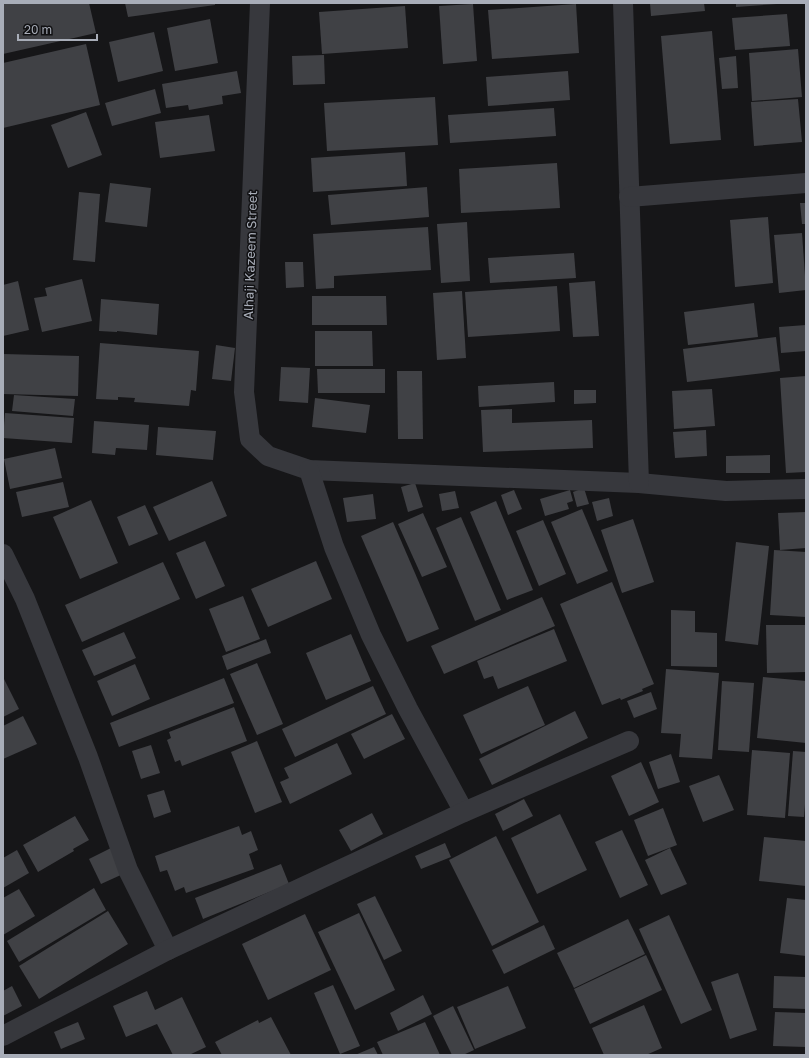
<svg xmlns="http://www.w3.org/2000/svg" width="809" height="1058" font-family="'Golos Text',sans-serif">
<rect width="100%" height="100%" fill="#161618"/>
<g fill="#404145">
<polygon points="3,3 89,3 96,33 3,54"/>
<polygon points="125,3 215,3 215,5 128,17"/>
<polygon points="650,3 704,3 705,11 651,16"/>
<polygon points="736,3 777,3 777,4 736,7"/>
<polygon points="473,4 477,61 443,64 439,6"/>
<polygon points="576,4 579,53 492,59 488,10"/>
<polygon points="405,6 408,48 322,54 319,12"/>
<polygon points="787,14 790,46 735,50 732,18"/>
<polygon points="210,19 218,63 175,71 167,28"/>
<polygon points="712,31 721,140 670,144 661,36"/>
<polygon points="154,32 163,71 118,82 109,42"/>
<polygon points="86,44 100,105 3,128 3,63"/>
<polygon points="798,49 802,97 752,101 749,53"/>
<polygon points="324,55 325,84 293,85 292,56"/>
<polygon points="736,56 738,88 722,89 719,58"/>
<polygon points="237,71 241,93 222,96 223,104 189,110 188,105 166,108 162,84"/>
<polygon points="568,71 570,100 488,106 486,77"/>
<polygon points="155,89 161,113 112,126 105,103"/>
<polygon points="435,97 438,145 327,151 324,103"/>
<polygon points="798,99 802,142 754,146 751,102"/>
<polygon points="554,108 556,136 450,143 448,115"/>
<polygon points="86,112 102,155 68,168 51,125"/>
<polygon points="209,115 215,151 160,158 155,122"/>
<polygon points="405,152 407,186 313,192 311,158"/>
<polygon points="557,163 560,208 461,213 459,169"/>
<polygon points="110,183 151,188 147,227 105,222"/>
<polygon points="427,187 429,217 331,225 328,195"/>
<polygon points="79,192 100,194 95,262 73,260"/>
<polygon points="800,203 806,203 806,224 802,224"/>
<polygon points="768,217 773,283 735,287 730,220"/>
<polygon points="467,222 470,281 441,283 437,224"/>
<polygon points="428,227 431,270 334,276 334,288 316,289 313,234"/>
<polygon points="802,233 806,290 779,293 774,235"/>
<polygon points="574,253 576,278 490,283 488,258"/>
<polygon points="285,262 303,262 304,287 286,288"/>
<polygon points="82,279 92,321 42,332 34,298 47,296 45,288"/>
<polygon points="18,281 29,330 3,336 3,285"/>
<polygon points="595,281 599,336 573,337 569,283"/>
<polygon points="557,286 560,331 468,337 465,292"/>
<polygon points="462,291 466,358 437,360 433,293"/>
<polygon points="312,296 386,296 387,325 312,325"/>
<polygon points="101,299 159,304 157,335 117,331 117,332 99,331"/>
<polygon points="754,303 758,337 688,345 684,312"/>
<polygon points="806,325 806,351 781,353 779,327"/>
<polygon points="315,331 372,331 373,366 315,366"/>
<polygon points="776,337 780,371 687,382 683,349"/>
<polygon points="100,343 199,351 196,391 191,390 189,406 134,402 135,398 118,397 118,400 96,399"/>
<polygon points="216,345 235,348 231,381 212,379"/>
<polygon points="3,354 79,356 78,396 3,394"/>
<polygon points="281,367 310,368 308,403 279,401"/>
<polygon points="317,369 385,369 385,393 318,393"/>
<polygon points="397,371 422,371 423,439 398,439"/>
<polygon points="806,376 806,472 786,473 780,378"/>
<polygon points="554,382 555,402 479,407 478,386"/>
<polygon points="712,389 715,426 674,429 672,391"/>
<polygon points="574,390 596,390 596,403 574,404"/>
<polygon points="14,395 75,399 73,416 12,411"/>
<polygon points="315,398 370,405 366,433 312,427"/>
<polygon points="512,409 512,423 592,420 593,448 483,452 481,410"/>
<polygon points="5,413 74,418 72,443 3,438"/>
<polygon points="94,421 149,425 147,450 116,448 115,455 92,453"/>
<polygon points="158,427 216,431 213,460 156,455"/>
<polygon points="706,430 707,456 675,458 673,432"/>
<polygon points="55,448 62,478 10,489 4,459"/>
<polygon points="770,455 770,473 726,473 726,456"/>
<polygon points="212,481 227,516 169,541 153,507"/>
<polygon points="63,482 69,507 22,517 16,492"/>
<polygon points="415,483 423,507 408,512 401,487"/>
<polygon points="584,488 589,504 577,507 573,492"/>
<polygon points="514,490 522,509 508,515 501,495"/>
<polygon points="570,490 573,501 567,503 569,509 545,516 540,499"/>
<polygon points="455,491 459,508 442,511 439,494"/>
<polygon points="373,494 376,519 347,522 343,498"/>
<polygon points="609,498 613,516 597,521 592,502"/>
<polygon points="91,500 118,563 80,579 53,517"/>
<polygon points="496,501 533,590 507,600 470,512"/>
<polygon points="145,505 158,534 129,546 117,517"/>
<polygon points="582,509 608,571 577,584 551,522"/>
<polygon points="806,512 806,548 780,550 778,513"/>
<polygon points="423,513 447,567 422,577 398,524"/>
<polygon points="461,517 501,610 475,621 436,528"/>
<polygon points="633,519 654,582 622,593 601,530"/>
<polygon points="543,520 566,574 539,586 516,531"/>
<polygon points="393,522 439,629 407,642 361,536"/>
<polygon points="205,541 225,586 196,599 176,553"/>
<polygon points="736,542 769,546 758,645 725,641"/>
<polygon points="774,550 806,552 806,617 770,615"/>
<polygon points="316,561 332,599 268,627 251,589"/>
<polygon points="163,562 180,599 82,642 65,605"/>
<polygon points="612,582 654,684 642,689 643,691 621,700 620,698 602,705 560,604"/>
<polygon points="243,596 260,639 226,652 209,609"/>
<polygon points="542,597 555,626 444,674 431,646"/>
<polygon points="671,610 695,611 695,632 717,633 717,667 671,666"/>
<polygon points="766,625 806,625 806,672 767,673"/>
<polygon points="554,629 567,661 498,689 493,676 484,679 477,661"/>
<polygon points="124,632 136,658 94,676 82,650"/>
<polygon points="351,634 371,681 326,700 306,653"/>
<polygon points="266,639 271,653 227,670 222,656"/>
<polygon points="257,663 283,724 257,735 230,674"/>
<polygon points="135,664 150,699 112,716 97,681"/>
<polygon points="666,669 719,673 712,759 679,757 681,734 661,733"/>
<polygon points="3,677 19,709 3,717"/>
<polygon points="763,677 806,681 806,743 757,738"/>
<polygon points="224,678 234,703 119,747 110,723"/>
<polygon points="722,681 754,683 749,752 718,750"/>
<polygon points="373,686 386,714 295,757 282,729"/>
<polygon points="528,686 545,725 481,754 463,715"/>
<polygon points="651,692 657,709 634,718 627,701"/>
<polygon points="234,707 247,741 182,766 180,760 175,762 167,740 171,738 169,732"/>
<polygon points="575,711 588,738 492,785 479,759"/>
<polygon points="392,714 405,739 364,759 351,734"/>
<polygon points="23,716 37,744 3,759 3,726"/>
<polygon points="257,741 282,802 255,813 231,752"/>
<polygon points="337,743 352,774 290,804 280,782 289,778 284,768"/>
<polygon points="151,745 160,773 141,779 132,751"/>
<polygon points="752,750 790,753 785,818 747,815"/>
<polygon points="793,751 806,752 806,792 804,817 788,816"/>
<polygon points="671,754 680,782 658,789 649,762"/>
<polygon points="641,762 659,802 629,816 611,776"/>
<polygon points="719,775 734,810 703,822 689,786"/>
<polygon points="164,790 171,812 154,818 147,795"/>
<polygon points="524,799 533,816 503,831 495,814"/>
<polygon points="663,808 677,845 648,856 634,820"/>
<polygon points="372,813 383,834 351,851 339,830"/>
<polygon points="560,814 587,870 537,894 511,838"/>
<polygon points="75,816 89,840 73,849 74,851 38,872 23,845"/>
<polygon points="239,826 242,835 251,831 258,850 249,854 254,869 186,893 184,887 175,891 167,870 160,872 155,856"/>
<polygon points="622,830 648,885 620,898 595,842"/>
<polygon points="496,836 539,922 492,946 449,860"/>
<polygon points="764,837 806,841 806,886 759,881"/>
<polygon points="445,843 451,857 421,869 415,856"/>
<polygon points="111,848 123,874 101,884 89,859"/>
<polygon points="670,848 687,884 661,895 645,860"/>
<polygon points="17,850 29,873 3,888 3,858"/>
<polygon points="281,864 289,884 203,919 195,898"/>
<polygon points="94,888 106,910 19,962 7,941"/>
<polygon points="19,889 35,916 3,935 3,898"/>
<polygon points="375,896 402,951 384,960 357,904"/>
<polygon points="787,898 806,900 806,956 780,953"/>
<polygon points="108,911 128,944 39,999 19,966"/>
<polygon points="359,913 395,990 355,1010 318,932"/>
<polygon points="305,914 331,970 268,1000 242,944"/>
<polygon points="669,915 712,1010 681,1024 639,929"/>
<polygon points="628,919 645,954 574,988 557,953"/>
<polygon points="544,925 555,949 504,974 492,950"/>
<polygon points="646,955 662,990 590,1024 574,989"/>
<polygon points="738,973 757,1030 730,1039 711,982"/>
<polygon points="774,976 806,977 806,1009 773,1008"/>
<polygon points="333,985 360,1046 340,1054 314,993"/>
<polygon points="12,986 22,1006 3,1016 3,991"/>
<polygon points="508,986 526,1028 475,1049 457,1007"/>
<polygon points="147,991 155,1010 182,997 206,1047 189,1055 173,1055 157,1024 126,1037 113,1006"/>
<polygon points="423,995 432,1014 398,1031 390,1013"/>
<polygon points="644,1005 662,1048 646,1055 604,1055 592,1028"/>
<polygon points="453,1006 474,1050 463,1055 452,1055 433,1016"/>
<polygon points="775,1012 806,1013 806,1047 773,1046"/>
<polygon points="271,1017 291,1055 222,1055 215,1042 258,1020 259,1023"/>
<polygon points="78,1022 85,1039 61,1049 54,1032"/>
<polygon points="425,1022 440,1055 383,1055 377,1042"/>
<polygon points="374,1047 378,1055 355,1055"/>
</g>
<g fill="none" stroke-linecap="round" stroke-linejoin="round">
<g stroke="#37383d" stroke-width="20">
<polyline points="260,3 244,392 250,439 268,456 309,470 639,483 726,491 806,489"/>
<polyline points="623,3 639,483"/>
<polyline points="629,197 806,183"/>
<polyline points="309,470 334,547 371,635 408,709 464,812"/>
<polyline points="3,554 25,599 88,757 128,870 168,950"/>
<polyline points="3,1036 168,950 464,812 629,741"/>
</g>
</g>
<g text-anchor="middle" stroke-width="3" stroke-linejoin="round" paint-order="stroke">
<g font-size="13" fill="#a8adb8" stroke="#111113">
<text transform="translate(250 255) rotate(-88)" y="5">Alhaji Kazeem Street</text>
</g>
</g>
<rect width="809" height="1058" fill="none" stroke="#a8adb8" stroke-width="8"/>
<path d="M18 34v6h79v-6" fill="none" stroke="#a8adb8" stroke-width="2"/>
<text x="24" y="34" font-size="12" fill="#a8adb8" stroke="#111113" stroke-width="3" paint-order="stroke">20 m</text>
</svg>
